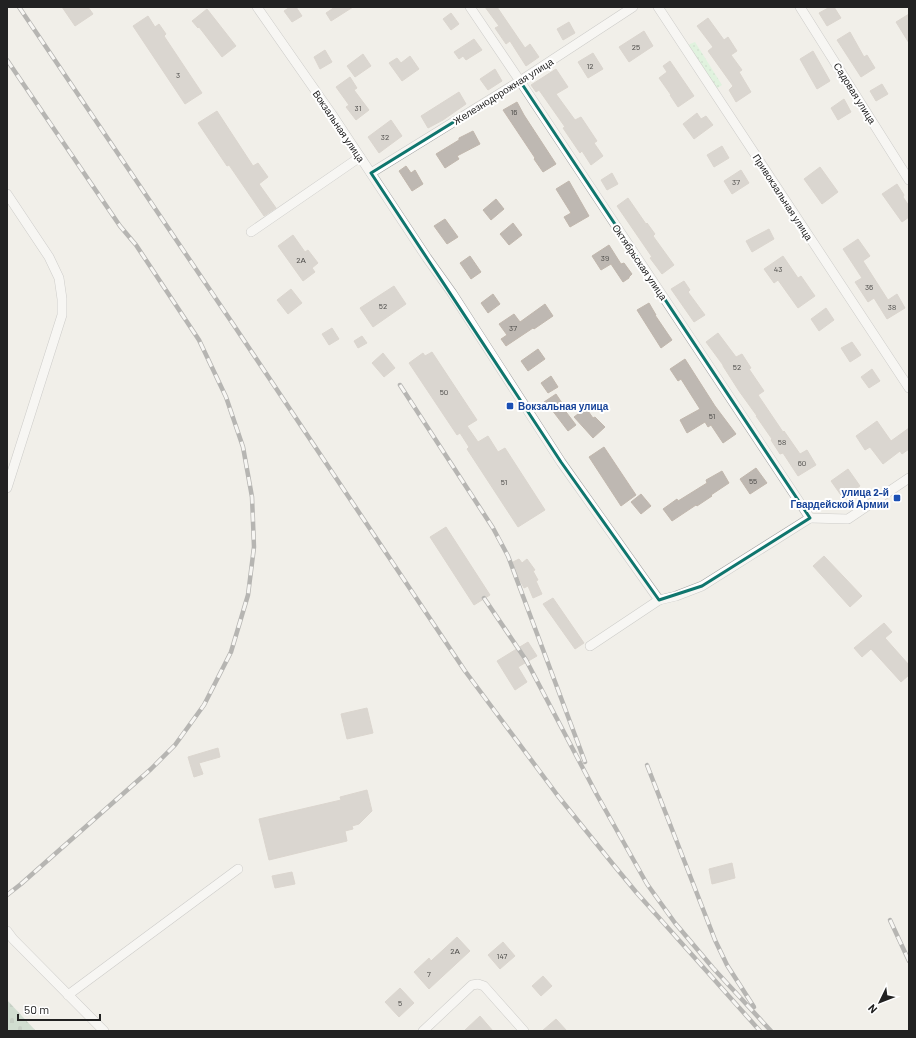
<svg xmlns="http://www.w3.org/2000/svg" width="916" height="1038" font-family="Barlow,sans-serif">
<defs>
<pattern id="cemetery-stones" width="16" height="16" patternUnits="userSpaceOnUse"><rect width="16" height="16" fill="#acc8b2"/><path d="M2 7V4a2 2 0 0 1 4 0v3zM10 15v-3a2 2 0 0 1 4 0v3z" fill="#94ac99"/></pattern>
<pattern id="park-dots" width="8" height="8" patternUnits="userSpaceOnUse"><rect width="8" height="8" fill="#ccf6d1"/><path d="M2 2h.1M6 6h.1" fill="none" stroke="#afd3b3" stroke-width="1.8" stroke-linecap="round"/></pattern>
</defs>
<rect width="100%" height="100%" fill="#f1efe9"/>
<polygon fill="url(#cemetery-stones)" points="7,1000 36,1031 7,1031"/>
<polygon fill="url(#park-dots)" points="695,42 722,85 713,91 686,48 690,44"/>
<g fill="#beb8b2" stroke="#c1b7ad">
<polygon points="62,7 88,7 93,14 75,26"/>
<polygon points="290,7 296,7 302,16 292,22 284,11"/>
<polygon points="335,7 353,7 331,21 326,13"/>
<polygon points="485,7 497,7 525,48 530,44 539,57 526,66 510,41 506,44 495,28 499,26"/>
<polygon points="830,7 834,7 841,18 827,26 819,13"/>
<polygon points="207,9 236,46 222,57 199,27 198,28 192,21"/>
<polygon points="451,13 459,24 451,30 443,19"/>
<polygon points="909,14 909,43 896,22"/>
<polygon points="148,16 155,27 159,24 166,34 164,36 202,93 185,104 133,26"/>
<polygon points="708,18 724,40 728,37 737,51 731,55 742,70 739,72 751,92 736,102 729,90 733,86 708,51 713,47 697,26"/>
<polygon points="569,22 575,33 563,40 557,29"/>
<polygon points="644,31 653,46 629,62 619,47"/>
<polygon points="850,32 864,57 867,55 875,68 861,77 837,40"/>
<polygon points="474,39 482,50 466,60 463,56 459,59 454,52"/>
<polygon points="325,50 332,62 320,69 314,57"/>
<polygon points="813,51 830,81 817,89 800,59"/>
<polygon points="593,53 603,69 588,78 578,62"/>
<polygon points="363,54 371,66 355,77 347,66"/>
<polygon points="410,56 419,69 402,81 389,63 397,58 401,63"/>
<polygon points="670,61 694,96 678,107 670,95 671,95 659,78 667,72 663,66"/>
<polygon points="495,69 502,81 488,90 480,79"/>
<polygon points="556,69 568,87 556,94 575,120 581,117 597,141 594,143 603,156 591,165 582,151 580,153 563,128 565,127 539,90 536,92 531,85"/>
<polygon points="350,77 357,88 354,90 369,110 356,120 346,107 349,105 336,87"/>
<polygon points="882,84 888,94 876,101 870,91"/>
<polygon points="459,92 466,104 443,120 428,128 421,116"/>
<polygon points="844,99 851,112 838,120 831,108"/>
<polygon points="517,102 524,115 556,164 543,172 534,159 535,158 503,110"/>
<polygon points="217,111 253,166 258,163 268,177 259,184 276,208 264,216 229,165 227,166 198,123"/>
<polygon points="697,113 701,119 706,116 713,125 694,139 683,124"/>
<polygon points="391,120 402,136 379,153 368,137"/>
<polygon points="473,131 480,144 457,156 459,159 445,168 436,154 459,140 459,138"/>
<polygon points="722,146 729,158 714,167 707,155"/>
<polygon points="406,166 411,173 415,170 423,184 412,191 399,171"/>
<polygon points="820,167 838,192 822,204 804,179"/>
<polygon points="741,170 749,183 732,194 724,181"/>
<polygon points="612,173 618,184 607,190 601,180"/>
<polygon points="569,181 589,216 570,227 564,217 571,213 556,189"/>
<polygon points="897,184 904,195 903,197 909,206 909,217 902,222 882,194"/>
<polygon points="628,198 646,224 647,223 655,234 653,236 674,265 662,274 650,258 652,257 617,206"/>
<polygon points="496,199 504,209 491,220 483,210"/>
<polygon points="445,219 458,237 447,244 434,226"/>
<polygon points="513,223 522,235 509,245 500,234"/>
<polygon points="769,229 774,239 752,252 746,241"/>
<polygon points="293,235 305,252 308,250 318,263 312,268 315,272 303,281 278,246"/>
<polygon points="858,239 870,256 863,261 888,300 897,294 905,308 887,319 874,298 868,302 855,282 862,278 843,249"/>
<polygon points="609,245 621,264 624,263 632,274 629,277 629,278 623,282 611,264 601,270 592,256"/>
<polygon points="470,256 481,272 471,279 460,263"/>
<polygon points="783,256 798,278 801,276 815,296 798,308 778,280 774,283 764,269"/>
<polygon points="684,281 690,290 688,292 705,315 694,322 671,289"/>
<polygon points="394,286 406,304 373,327 360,308"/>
<polygon points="291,289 302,303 288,314 277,300"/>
<polygon points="493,294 500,304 488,313 481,303"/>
<polygon points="649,303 656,315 655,315 672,340 661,348 637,310"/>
<polygon points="545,304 553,316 534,329 533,328 506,346 501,339 507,335 499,324 514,314 520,322"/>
<polygon points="826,308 834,320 819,331 811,319"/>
<polygon points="332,328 339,339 329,345 322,334"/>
<polygon points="718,333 736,357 742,354 751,368 749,369 764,391 758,395 783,432 784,431 800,454 807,450 816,465 798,476 783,453 780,454 771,440 772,439 756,416 757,416 739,391 723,366 723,365 706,342"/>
<polygon points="362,336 367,343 358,348 354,341"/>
<polygon points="852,342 861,355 850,362 841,348"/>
<polygon points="538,349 545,359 528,371 521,361"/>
<polygon points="432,352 477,420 467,426 478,442 488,436 498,452 505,448 545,510 518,527 467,449 469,447 460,433 457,435 409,363 423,353 425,356"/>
<polygon points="383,353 395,368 384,377 372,363"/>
<polygon points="685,359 715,406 736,434 723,443 711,425 708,427 705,422 687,433 680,420 700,409 681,379 678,381 670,369"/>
<polygon points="872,369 880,381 869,388 861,377"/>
<polygon points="551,376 558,387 548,393 541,383"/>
<polygon points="556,394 562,403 560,404 576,425 568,431 552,410 550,411 544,402"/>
<polygon points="586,408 593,418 595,417 605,427 593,438 574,417"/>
<polygon points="877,421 891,441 909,428 909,449 902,454 900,451 883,464 870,447 865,450 856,436"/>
<polygon points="604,447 636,495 621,506 589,457"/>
<polygon points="756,468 767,483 750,494 740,479"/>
<polygon points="848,469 860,486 843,498 831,481"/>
<polygon points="722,471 729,483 711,495 712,496 697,506 696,505 672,521 663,509 677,499 678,501 707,483 706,480"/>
<polygon points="641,494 651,506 641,514 631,502"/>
<polygon points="446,527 490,595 474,605 430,537"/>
<polygon points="824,556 862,596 850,607 813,566"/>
<polygon points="519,559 522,563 527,559 535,570 533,571 538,580 536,581 542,594 533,598 528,586 524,588 511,563"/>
<polygon points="553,598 584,643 575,649 543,604"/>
<polygon points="884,623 892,632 885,638 909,665 909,675 901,682 871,649 862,657 854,648"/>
<polygon points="528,642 537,656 518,667 527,682 515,690 497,661"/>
<polygon points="367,708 373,733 347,739 341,714"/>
<polygon points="218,748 220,757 199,763 203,774 194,777 188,757"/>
<polygon points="367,790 372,811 359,824 352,826 353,829 345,831 347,841 269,860 259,819 341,800 340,797"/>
<polygon points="732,863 735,878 712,884 709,869"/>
<polygon points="292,872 295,884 275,888 272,876"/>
<polygon points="457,937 470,951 429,989 414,972 429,958 431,961"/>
<polygon points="503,942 515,956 500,969 488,955"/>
<polygon points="543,976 552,986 541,996 532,986"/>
<polygon points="400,988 414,1003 399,1017 385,1002"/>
<polygon points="480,1016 493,1031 464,1031"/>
<polygon points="556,1019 567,1031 542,1031"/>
</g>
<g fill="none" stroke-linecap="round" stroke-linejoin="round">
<g stroke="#a3a3a3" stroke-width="10">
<g id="street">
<polyline points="257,7 331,113 427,258 452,293 561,462 659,600"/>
<polyline points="470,7 520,81 810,518"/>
<polyline points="658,7 909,388"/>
<polyline points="800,7 909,180"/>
<polyline points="371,173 520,81 633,7"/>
<polyline points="7,194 49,257 59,278 62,299 62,315 7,488"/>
<polyline points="251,232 360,157"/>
<polyline points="810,518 848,519 909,478"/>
<polyline points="590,646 659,600 676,596 702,586 810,518"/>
<polyline points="7,931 13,939 104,1031"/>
<polyline points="68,995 238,869"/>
<polyline points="423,1031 472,985 478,984 484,986 524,1031"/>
</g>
</g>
<use href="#street" stroke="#fff" stroke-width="9"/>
<g stroke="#707070" stroke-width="4.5">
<g id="rail">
<polyline points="19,7 233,324 465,671 558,796 612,863 636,892 760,1031"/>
<polyline points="7,60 120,226 136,245 199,340 226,397 243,447 252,497 254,547 248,595 231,652 204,705 175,745 151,769 21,884 7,895"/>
<polyline points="400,385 493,528 508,556 585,762"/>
<polyline points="484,598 526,660 597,795 647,884 675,923 713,968 771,1031"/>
<polyline points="647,765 715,940 727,965 754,1007"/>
<polyline points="890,920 909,961"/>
</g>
</g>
<use href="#rail" stroke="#fff" stroke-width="3" stroke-dasharray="9" stroke-linecap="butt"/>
</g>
<path d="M0 0H916V1038H0ZM520,81L810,518L702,586L659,600L561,462L371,173Z" fill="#f1efe9" fill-opacity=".55" fill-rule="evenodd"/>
<path fill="none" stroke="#0f766e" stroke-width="3" stroke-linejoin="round" d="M520,81L810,518L702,586L659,600L561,462L371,173Z"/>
<g fill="#1a4fb4" stroke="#fff" stroke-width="1.5">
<rect x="506" y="402" width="8" height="8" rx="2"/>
<rect x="893" y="494" width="8" height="8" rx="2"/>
</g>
<g text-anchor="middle" stroke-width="4" stroke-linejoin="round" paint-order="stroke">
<g font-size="8" fill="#494846">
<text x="636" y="50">25</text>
<text x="590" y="69">12</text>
<text x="178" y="78">3</text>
<text x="358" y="111">31</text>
<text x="514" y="115">16</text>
<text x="385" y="140">32</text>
<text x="736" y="185">37</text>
<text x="605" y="261">39</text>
<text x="301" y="263">2А</text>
<text x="778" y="272">43</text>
<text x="869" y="290">36</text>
<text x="383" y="309">52</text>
<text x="892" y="310">38</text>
<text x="513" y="331">37</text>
<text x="737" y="370">52</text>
<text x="444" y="395">50</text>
<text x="712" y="419">51</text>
<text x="782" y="445">58</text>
<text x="802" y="466">60</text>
<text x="753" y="484">55</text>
<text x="504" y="485">51</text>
<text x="455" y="954">2А</text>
<text x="502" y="959">147</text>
<text x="429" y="977">7</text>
<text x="400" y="1006">5</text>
</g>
<g font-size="10" fill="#222" stroke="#fff">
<text transform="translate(503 91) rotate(-32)" y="4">Железнодорожная улица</text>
<text transform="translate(855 93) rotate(58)" y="4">Садовая улица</text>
<text transform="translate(339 126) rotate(56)" y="4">Вокзальная улица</text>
<text transform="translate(783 197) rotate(57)" y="4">Привокзальная улица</text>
<text transform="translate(640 262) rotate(56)" y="4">Октябрьская улица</text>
</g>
<g font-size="10" font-weight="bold" fill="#164399" stroke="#fff" text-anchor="start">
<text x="518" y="410">Вокзальная улица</text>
<text x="889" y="496" text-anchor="end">улица 2-й<tspan x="889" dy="12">Гвардейской Армии</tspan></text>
</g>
</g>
<rect width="916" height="1038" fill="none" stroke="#222222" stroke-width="16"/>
<g transform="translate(880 1002) rotate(227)" stroke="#ffffff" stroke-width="3" paint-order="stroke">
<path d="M0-3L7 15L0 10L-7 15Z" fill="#222222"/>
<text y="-6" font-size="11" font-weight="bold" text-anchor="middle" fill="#222222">N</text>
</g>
<path d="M18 1014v6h82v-6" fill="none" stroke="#222222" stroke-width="2"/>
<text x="24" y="1014" font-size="12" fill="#222222" stroke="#ffffff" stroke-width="3" paint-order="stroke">50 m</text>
</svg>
